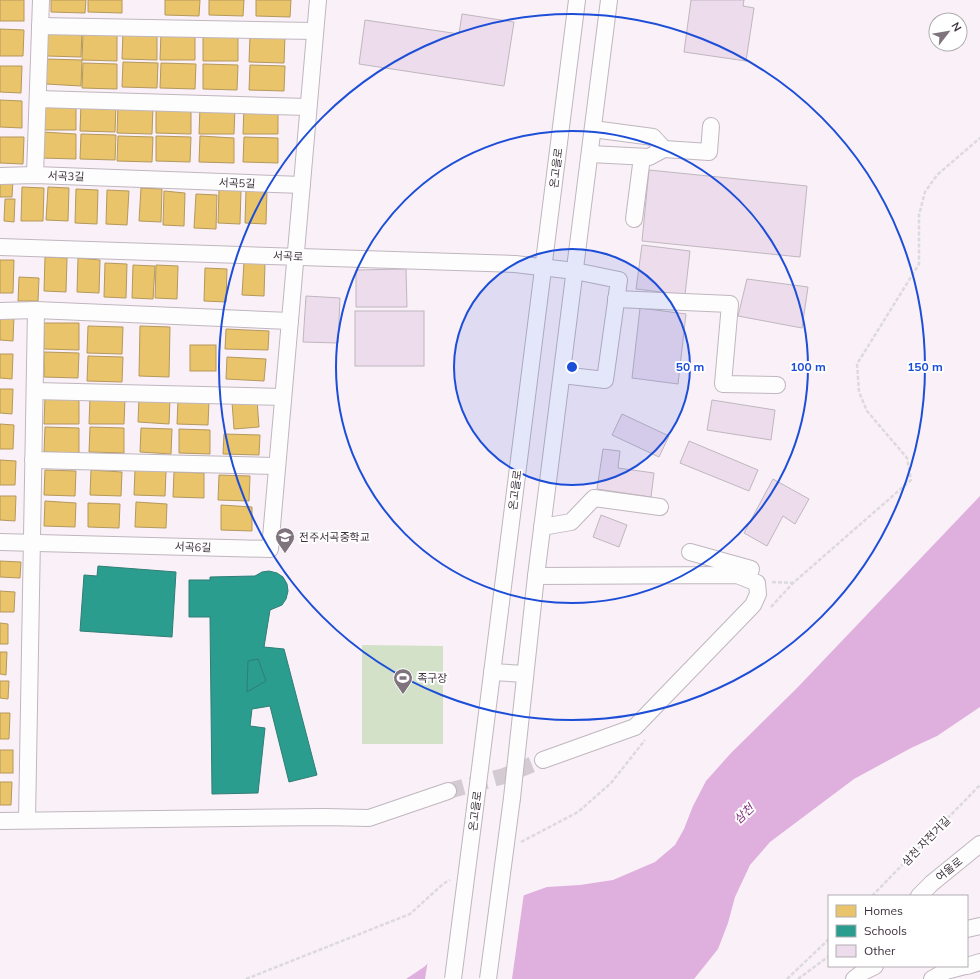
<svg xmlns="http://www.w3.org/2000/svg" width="980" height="979" font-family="Mulish,'Noto Sans KR',sans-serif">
<rect width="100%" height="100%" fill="#f9f0f8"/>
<polygon fill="#d2e1c7" points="362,645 443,646 443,744 362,744"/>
<polygon fill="#dfafdd" points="980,496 980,707 937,736 911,748 854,779 770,842 750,865 735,897 728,923 718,949 694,979 406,979 424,967 449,943 522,896 547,887 580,885 613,880 655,862 675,845 684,829 693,806 706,781 731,753 797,688"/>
<polygon fill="#f9f0f8" points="524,893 512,979 425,979 428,960 448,942 485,914"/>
<g fill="#e9c46a" stroke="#b5985c">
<rect x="0" y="0" width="24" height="21"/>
<polygon points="51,0 86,0 85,13 51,12"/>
<polygon points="88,0 122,0 122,13 88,12"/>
<polygon points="165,0 200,0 199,16 165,15"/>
<polygon points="209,0 244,0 243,16 209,15"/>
<polygon points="256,0 291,0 290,17 256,16"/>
<polygon points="0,29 24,30 23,56 0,56"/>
<polygon points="47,30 82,30 81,57 47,56"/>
<polygon points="123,32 157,33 157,60 122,59"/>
<polygon points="83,33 117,34 117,61 82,60"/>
<polygon points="161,33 195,34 195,60 160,60"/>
<polygon points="203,34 238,35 238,61 203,61"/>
<polygon points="250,36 285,36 284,63 249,62"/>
<polygon points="47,59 82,60 81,86 46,84"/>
<polygon points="123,62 158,63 157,88 122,87"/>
<polygon points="83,63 117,64 117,89 82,88"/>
<polygon points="161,63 196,64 195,89 160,88"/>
<polygon points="203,64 238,65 237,90 203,89"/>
<polygon points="250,65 285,66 284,91 249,90"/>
<polygon points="0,66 22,66 21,93 0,92"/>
<polygon points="0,100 22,101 22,128 0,127"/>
<polygon points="41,103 76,104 76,130 41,130"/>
<polygon points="81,104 116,105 115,132 80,131"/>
<polygon points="118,106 153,107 152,134 117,133"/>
<polygon points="156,106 191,107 191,134 156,133"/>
<polygon points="200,107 235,107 234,134 199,134"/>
<polygon points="244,107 278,108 278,134 243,134"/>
<polygon points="42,132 76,134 76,159 41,158"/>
<polygon points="81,134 116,135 115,160 80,159"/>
<polygon points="118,136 153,137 152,162 117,161"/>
<polygon points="156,136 191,137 190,162 156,161"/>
<polygon points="200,136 234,138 234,163 199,162"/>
<polygon points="0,137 24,137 23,164 0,163"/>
<polygon points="244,137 278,138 278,163 243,162"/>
<polygon points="0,178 13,179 12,197 0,197"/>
<polygon points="22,187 44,188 43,221 21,221"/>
<polygon points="48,187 69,188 68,221 46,220"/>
<polygon points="141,188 162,189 161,222 139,221"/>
<polygon points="76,189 98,190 97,224 75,223"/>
<polygon points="219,189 241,190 240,224 218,223"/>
<polygon points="107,190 129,191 127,225 106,224"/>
<polygon points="246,190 267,190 266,224 245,223"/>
<polygon points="164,191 185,193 184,226 163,225"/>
<polygon points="196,194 217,195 216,229 194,228"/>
<polygon points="5,199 15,199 14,222 4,221"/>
<polygon points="45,257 67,258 66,292 44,291"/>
<polygon points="78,258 100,260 99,293 77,292"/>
<polygon points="0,260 14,260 13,293 0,293"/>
<polygon points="244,262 265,263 264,296 242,295"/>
<polygon points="105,263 127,264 126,298 104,297"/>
<polygon points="133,265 155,266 153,299 132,298"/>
<polygon points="156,265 178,266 177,299 155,298"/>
<polygon points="205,268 227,269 226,302 204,301"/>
<polygon points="19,277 39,278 38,301 18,301"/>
<polygon points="0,316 14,316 13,341 0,340"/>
<polygon points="44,323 79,323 79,350 44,349"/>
<polygon points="88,326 123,327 122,354 87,353"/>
<polygon points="140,326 170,327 169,377 139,376"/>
<polygon points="226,329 269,331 268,350 225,349"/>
<rect x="190" y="345" width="26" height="26"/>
<polygon points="44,352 79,353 78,378 44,377"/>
<polygon points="0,354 13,354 12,379 0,378"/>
<polygon points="88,356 123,357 122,382 87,381"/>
<polygon points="227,357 266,359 264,381 226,379"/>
<polygon points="0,389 13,389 12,414 0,413"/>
<polygon points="45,397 79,398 79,424 44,424"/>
<polygon points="90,397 125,398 124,424 89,424"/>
<polygon points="139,398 170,399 169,424 138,422"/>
<polygon points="178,400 209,401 208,425 177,424"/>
<polygon points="257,400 259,427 234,429 232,402"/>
<polygon points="0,424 14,425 13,449 0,449"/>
<polygon points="45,427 79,428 79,453 44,452"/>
<polygon points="90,427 124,428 124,453 89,452"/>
<polygon points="141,428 172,429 171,454 140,452"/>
<polygon points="179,429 210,430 210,454 179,453"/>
<polygon points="224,434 260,435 259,455 223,454"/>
<polygon points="0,460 16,461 15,485 0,485"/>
<polygon points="45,470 76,471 75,496 44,495"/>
<polygon points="91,470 122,472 121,496 90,495"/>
<polygon points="135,470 166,471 165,496 134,495"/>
<polygon points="174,472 204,473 204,498 173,497"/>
<polygon points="219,475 250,476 249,501 218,500"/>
<polygon points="0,496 16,496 15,521 0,520"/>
<polygon points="45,501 76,503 75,527 44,526"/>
<polygon points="136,502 167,504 166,528 135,527"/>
<polygon points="88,503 120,504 119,528 88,527"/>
<polygon points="221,505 252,507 252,531 221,530"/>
<polygon points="0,561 21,562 20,578 0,577"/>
<polygon points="0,591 15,592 14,612 0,612"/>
<polygon points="0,623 8,624 8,644 0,644"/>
<polygon points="0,652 7,652 6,675 0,674"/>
<polygon points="0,681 9,681 8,699 0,698"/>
<polygon points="0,713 10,713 9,739 0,739"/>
<rect x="0" y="750" width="13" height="23"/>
<polygon points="0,782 12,782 11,805 0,805"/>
</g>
<g fill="#2a9d8f" stroke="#307d76">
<polygon points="98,566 176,572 172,637 80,631 84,575 97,576"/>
<polygon points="269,571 277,573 283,577 287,584 288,591 286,599 282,605 270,610 264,647 284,649 317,775 289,782 270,706 252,709 250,726 265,728 258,793 212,794 210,617 189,617 189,580 210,580 210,577 255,576 262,572"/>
<polygon points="258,659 266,681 247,692 248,661"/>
</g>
<g fill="#eddcec" stroke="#bfb7bf">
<polygon points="691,0 744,0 743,6 754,8 746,61 684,52"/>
<polygon points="462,14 514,22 504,86 359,64 365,20 459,34"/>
<polygon points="649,170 807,186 800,257 642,241"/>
<polygon points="642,245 690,251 685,295 636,289"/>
<polygon points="406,269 407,307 356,307 356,270"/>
<polygon points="747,279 808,287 802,328 738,316"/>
<polygon points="306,296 340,298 338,343 303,342"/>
<polygon points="640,308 686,314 678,384 632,378"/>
<rect x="355" y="311" width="69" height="55"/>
<polygon points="712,400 775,410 771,440 707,430"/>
<polygon points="622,414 669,436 659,457 612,435"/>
<polygon points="689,441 758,470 749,491 680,463"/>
<polygon points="603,449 620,451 618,468 654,473 651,497 597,489"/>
<polygon points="773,479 809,499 795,524 783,516 767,546 744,533"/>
<polygon points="601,515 627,525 619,547 593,537"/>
</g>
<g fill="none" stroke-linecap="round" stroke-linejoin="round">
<polyline stroke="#d3cad2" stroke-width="16" stroke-dasharray="16 8" stroke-linecap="butt" points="448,791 504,776 543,760"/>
<g stroke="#bfb6be" stroke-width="18">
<g id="minor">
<polyline points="40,26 315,31"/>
<polyline points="38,99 308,107"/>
<polyline points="593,129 653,137 664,149"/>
<polyline points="590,154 649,157 664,149 709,152 711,126"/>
<polyline points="35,175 41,0"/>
<polyline points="0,176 35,175 302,185"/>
<polyline points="634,219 642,157"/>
<polyline points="0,247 515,264 575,271 619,280 605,380 562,375"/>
<polyline points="616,299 730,304 723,384 777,385"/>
<polyline points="0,311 36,310 290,321"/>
<polyline points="35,391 283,397"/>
<polyline points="33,460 277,466"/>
<polyline points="542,527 571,522 594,498 660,507"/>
<polyline points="0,542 270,549 318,0"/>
<polyline points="690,552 751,569 750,572"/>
<polyline points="536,576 737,575 757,583 758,594 753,605 635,727 543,760"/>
<polyline points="492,672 525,674"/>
<polyline points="512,798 536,576 609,0"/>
<polyline points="474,816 577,0"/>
<polyline points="27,820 36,310"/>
<polyline points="0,821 324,817 369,818 448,791"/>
<polyline points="919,896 932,883 980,844"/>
<polyline points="967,929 980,926"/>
<polyline points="967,966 980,962"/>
<polyline points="854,979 863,972 875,966"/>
<polyline points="932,979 946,971 965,966"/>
</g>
</g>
<g stroke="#dcdadc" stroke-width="2.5" stroke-dasharray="4 2" stroke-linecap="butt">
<polyline points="772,582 793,583"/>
<polyline points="771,607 793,583 911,480 907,458 867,411 859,392 857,364 919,264 919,215 925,192 937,175 980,138"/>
<polyline points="521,842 578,812 611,783 645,740"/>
<polyline points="872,896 980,785"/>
<polyline points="246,979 410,914 443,884 450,880"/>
<polyline points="787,979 829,939"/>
<polyline points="798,979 829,956"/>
</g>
<use href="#minor" stroke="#fefdfe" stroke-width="16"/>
<g stroke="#bfb6be" stroke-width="18" stroke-linecap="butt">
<g id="minor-bridge">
<polyline points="453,979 474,816"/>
<polyline points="488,979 512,798"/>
</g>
</g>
<use href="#minor-bridge" stroke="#fefdfe" stroke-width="16"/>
</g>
<circle cx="572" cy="367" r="118" fill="#1d4ed8" fill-opacity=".12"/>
<g fill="none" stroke="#1d4ed8" stroke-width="2">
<circle cx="572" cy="367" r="118"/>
<circle cx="572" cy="367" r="236"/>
<circle cx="572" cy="367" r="353"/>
</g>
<defs>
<g id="school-pin" transform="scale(1)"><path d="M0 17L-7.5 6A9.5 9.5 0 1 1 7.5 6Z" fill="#7f747e" stroke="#fff"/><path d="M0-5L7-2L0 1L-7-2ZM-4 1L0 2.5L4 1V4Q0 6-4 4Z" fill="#fff"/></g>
<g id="stadium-pin" transform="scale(1)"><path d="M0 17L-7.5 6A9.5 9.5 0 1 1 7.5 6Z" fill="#7f747e" stroke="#fff"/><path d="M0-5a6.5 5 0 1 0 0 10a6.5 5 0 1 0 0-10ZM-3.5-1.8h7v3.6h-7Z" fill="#fff"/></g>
</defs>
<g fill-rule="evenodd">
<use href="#school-pin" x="285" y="537"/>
<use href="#stadium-pin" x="403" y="678"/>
</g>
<g text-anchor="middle" stroke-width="4" stroke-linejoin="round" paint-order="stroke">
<g font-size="11" fill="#3d323c" stroke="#fff">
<text transform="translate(556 168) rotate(-83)" y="4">온고을로</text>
<text transform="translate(66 176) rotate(2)" y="4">서곡3길</text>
<text transform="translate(237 183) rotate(2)" y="4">서곡5길</text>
<text transform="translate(288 256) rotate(2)" y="4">서곡로</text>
<text transform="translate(515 490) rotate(-83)" y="4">온고을로</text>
<text transform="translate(193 547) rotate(2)" y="4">서곡6길</text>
<text transform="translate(475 811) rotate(-83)" y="4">온고을로</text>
<text transform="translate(926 841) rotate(-46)" y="4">삼천 자전거길</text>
<text transform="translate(949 869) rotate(-39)" y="4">여울로</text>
</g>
<g font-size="11" fill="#3d323c" stroke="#fff" text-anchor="start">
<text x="299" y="541">전주서곡중학교</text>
<text x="417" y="682">족구장</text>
</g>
<g font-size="12" font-style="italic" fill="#7f327d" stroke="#fff">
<text transform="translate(744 814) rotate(-44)" y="4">삼천</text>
</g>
</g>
<circle cx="572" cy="367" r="6" fill="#1d4ed8" stroke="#fff" stroke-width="2"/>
<g font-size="12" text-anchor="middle" font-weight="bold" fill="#1d4ed8" stroke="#fff" stroke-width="4" stroke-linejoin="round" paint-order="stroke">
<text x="690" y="371">50 m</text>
<text x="808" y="371">100 m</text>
<text x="925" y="371">150 m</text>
</g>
<rect x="828" y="895" width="140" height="72" fill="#ffffff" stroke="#b1adb1"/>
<rect x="836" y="905" width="20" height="12" fill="#e9c46a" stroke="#b1adb1"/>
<text x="864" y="915" font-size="12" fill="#3d323c">Homes</text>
<rect x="836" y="925" width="20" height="12" fill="#2a9d8f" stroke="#b1adb1"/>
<text x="864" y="935" font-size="12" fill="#3d323c">Schools</text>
<rect x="836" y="945" width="20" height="12" fill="#eddcec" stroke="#b1adb1"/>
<text x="864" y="955" font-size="12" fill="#3d323c">Other</text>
<g transform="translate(948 32) rotate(59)"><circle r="19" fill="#ffffff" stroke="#b1adb1"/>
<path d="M0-3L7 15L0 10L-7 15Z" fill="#7f747e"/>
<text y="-6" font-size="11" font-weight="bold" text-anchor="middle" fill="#3d323c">N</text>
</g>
</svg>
